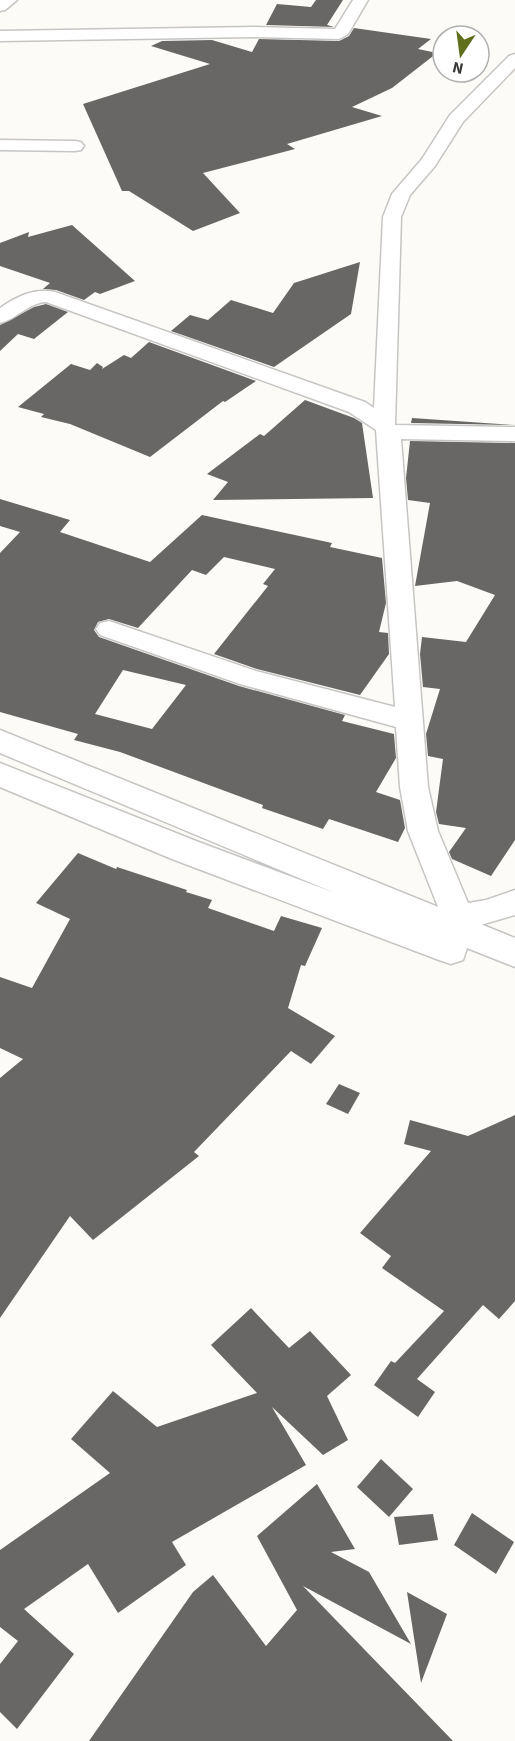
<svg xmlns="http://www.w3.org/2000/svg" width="515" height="1741" font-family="'Source Sans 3',sans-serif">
<rect width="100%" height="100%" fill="#fdfbf8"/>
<g fill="#696765" fill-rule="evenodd">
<polygon points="316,0 343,0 327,25 334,27 266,25 277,4 311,7"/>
<polygon points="354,28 431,39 418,49 437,53 392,88 352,107 382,116 287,144 295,149 203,173 240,213 193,231 129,191 122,191 83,104 210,64 151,46 162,41 212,40 252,52 259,39 339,41 349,36"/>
<polygon points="72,225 135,281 100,294 95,292 84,300 56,290 43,289 50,283 0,266 0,243 29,232 28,237"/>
<polygon points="360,262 351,314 274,367 171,331 190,315 208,320 231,300 273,313 294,283"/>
<polygon points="46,304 68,312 34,339 18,334 0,351 0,325 34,307"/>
<polygon points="149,342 256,381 225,402 223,401 150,457 70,424 41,417 44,414 18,407 71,364 90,370 97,363 103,367 102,369 124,355 131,358"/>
<polygon points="305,400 354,418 362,423 373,498 213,500 228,482 207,474 260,434 264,436"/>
<polygon points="412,418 515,425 411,423"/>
<polygon points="410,441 515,443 515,840 491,876 452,859 449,852 466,828 439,824 436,812 443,759 428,756 426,734 440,689 423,687 420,654 422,637 466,642 495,595 457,581 415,586 430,503 408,500 406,478"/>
<path d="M0,499L70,520L60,532L150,562L202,515L332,543L330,547L382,558L386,603L379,632L388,633L389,654L360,695L257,669L214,654L268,586L263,584L275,569L224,557L206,575L192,570L138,628L109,619L98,622L94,630L99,637L239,686L345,715L342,721L394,734L396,758L376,792L400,800L405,828L398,842L329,819L323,829L262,808L263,805L120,752L74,740L78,734L0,712V553L20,532L0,526ZM123,670L186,685L152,729L95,714Z"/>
<polygon points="78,853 116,869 117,867 187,890 186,892 212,900 208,908 274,931 281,916 322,928 305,966 301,965 288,1008 335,1036 311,1064 291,1051 194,1152 199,1156 93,1240 70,1216 0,1318 0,1078 23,1059 0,1048 0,977 32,988 70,919 36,903"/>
<polygon points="339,1084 360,1093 348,1114 326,1104"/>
<polygon points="515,1115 515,1301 499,1319 483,1305 417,1379 435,1392 418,1417 374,1385 391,1361 395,1363 444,1311 382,1268 391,1256 360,1233 431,1151 404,1144 410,1120 468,1136"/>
<polygon points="251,1308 289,1348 310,1331 351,1375 327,1396 348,1440 323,1455 272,1407 306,1465 172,1542 186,1565 118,1613 88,1564 24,1609 74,1654 17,1729 0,1712 0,1664 18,1641 0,1627 0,1550 110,1473 71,1439 113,1391 157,1427 257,1393 211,1345"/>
<polygon points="381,1459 413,1489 389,1517 357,1487"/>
<polygon points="317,1484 355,1549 331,1552 369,1572 411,1644 303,1586 453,1741 89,1741 193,1592 213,1575 266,1646 297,1610 257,1536"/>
<polygon points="472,1513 514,1542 496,1574 454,1545"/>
<polygon points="433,1514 438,1540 399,1545 394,1517"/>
<polygon points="407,1592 447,1614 421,1683"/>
</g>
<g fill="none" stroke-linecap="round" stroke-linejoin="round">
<g stroke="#c7c5c3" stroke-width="3">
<g id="minor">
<polygon points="0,0 17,0 5,10 0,11"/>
<polygon points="353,0 368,0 348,34 339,39 254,37 0,41 0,31 254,27 335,29"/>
<path d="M515,54V68L463,122L435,166L410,195L401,217L395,425L515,427V441L401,439L428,787L438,831L468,903L486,900L515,890V915L477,926L480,932L475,941L464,944L453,941L448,932L408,831L400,787L396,727L240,684L100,635L96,629L100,623L109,621L256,671L395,707L376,430L349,412L46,302C28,303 17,319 0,323V308C16,297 35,287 55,292L365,402L374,408L383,217L392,194L422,159L450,115L509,56Z"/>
<polygon points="0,140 75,141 81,142 84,146 81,150 75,151 0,150"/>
</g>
</g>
<g stroke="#c7c5c3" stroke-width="3">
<polygon id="major" points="0,730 515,938 515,967 467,948 463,960 451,964 439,960 172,859 0,787 0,763 196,841 335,893 0,753"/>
</g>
<use href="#minor" fill="#fff" fill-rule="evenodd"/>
<use href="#major" fill="#fff" fill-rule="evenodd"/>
</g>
<g transform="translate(461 54) rotate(193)"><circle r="28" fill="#ffffff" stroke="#b0b0b0" stroke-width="1.5"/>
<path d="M0-4.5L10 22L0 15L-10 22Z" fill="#5f6f1b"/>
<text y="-9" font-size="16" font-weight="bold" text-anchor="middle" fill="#3a3a39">N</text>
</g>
</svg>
